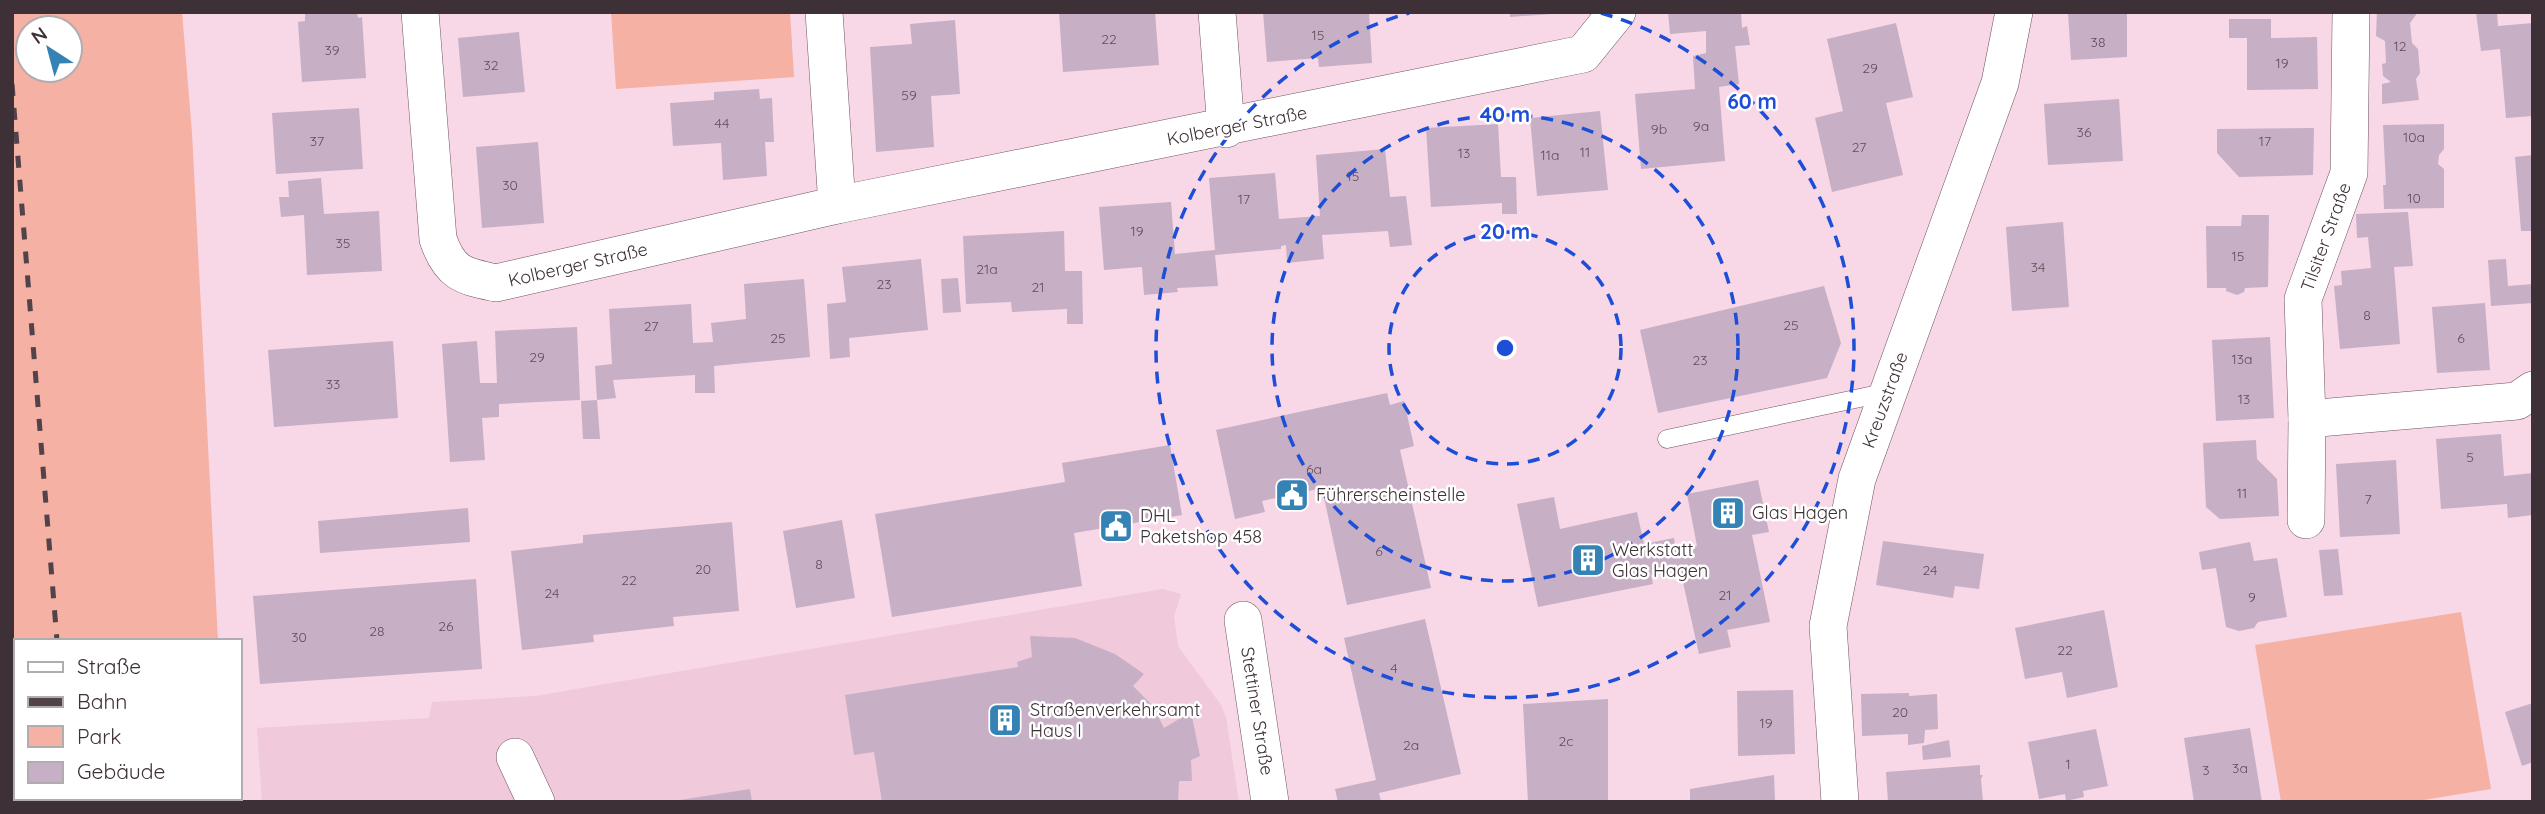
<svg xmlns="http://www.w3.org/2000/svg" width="2545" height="814" font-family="Quicksand,sans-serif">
<rect width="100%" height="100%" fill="#f8d7e6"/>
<polygon fill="#f0c9db" points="1163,589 1181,594 1174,616 1178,646 1221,705 1226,717 1239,802 262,802 257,728 429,718 432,702 535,696"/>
<g fill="#f5b1a3" fill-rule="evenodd">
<path d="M12,12H182L192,133L218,641H16V798H228V802H12ZM28,28H70V70H28Z"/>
<polygon points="611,12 790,12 794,77 616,89"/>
<polygon points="2461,612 2491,789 2411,802 2281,802 2255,645"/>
</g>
<g fill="#c7afc6">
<polygon points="305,12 357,12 358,18 362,17 366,78 302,82 298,22 305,21"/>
<polygon points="1059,12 1155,12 1159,65 1063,72"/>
<polygon points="1263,12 1369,12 1372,63 1319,67 1318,58 1267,62"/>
<polygon points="1510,12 1552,12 1552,14 1510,17"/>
<polygon points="1668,12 1741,12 1742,28 1747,26 1750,45 1735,46 1739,84 1719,87 1725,161 1641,169 1635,94 1695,89 1693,56 1706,53 1706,31 1670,34"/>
<polygon points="2068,12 2127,12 2127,57 2071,60"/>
<polygon points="2377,12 2418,12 2410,23 2412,43 2418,49 2420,73 2416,79 2419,100 2382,104 2382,84 2391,82 2383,76 2382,64 2386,63 2385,41 2376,36"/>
<polygon points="2476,12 2497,12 2498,26 2533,23 2533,116 2506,118 2500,49 2481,51"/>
<polygon points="2229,19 2271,19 2271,38 2317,37 2318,89 2247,90 2247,38 2229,38"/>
<polygon points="955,20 960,94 931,96 934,147 876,152 870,47 912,44 910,24"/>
<polygon points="1896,23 1913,97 1886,103 1903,175 1832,192 1815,118 1843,111 1827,39"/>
<polygon points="519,32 525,92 463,97 458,38"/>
<polygon points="759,89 760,99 772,98 774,142 765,142 767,176 723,180 721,143 673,146 670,103 714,100 714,92"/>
<polygon points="2119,99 2123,161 2048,165 2044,104"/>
<polygon points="359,108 363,169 276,174 272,113"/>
<polygon points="1600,111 1608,190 1537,196 1530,118"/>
<polygon points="1498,124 1501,177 1516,177 1517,214 1502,214 1502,203 1431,207 1426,128"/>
<polygon points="2444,124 2444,149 2439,155 2438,164 2444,169 2444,208 2384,209 2383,185 2386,185 2383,125"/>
<polygon points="2314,128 2313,175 2239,177 2217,153 2217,129"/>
<polygon points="538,142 544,223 482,228 476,147"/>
<polygon points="1385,149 1390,197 1406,196 1412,245 1390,247 1388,231 1322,235 1324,259 1287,263 1286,245 1281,246 1281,249 1215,255 1218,286 1177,288 1178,292 1144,295 1142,267 1104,270 1099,207 1171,202 1175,254 1215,250 1209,178 1275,173 1279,219 1320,216 1316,155"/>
<polygon points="2533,155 2533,231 2521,231 2515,157"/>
<polygon points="321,178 324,214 379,211 382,271 307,275 304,215 281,217 279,197 289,197 288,181"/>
<polygon points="2408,212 2413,266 2394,267 2400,344 2340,349 2334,286 2342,285 2341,271 2371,268 2368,237 2357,238 2356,214"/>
<polygon points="2242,215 2269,215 2268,287 2245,288 2244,292 2237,295 2226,291 2226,288 2207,288 2206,226 2241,226"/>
<polygon points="2063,222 2069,307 2012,311 2006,227"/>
<polygon points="1064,231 1065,271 1082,271 1083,324 1067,324 1067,309 1012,312 1011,302 966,304 963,236"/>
<polygon points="921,259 928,330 849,338 850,357 830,359 827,304 846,302 842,267"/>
<polygon points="2506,259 2508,286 2533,284 2533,303 2491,306 2488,260"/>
<polygon points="958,278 961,312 943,313 941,279"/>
<polygon points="804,279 810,357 714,366 715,393 695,393 695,375 613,380 616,398 597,400 595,366 612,364 609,309 691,304 693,343 713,342 711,323 746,319 744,284"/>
<polygon points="1824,286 1841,343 1827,378 1658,413 1640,330"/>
<polygon points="2485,303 2490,370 2437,373 2432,307"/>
<polygon points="577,327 580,400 499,404 499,417 482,418 485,460 450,462 442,344 477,341 480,383 497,383 495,331"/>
<polygon points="2270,337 2274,418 2216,421 2212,340"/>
<polygon points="393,341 398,418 274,427 268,350"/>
<polygon points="1387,393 1390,405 1404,401 1414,446 1400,450 1431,588 1347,605 1322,488 1262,501 1265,512 1235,519 1216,430"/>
<polygon points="597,400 600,439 583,439 581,401"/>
<polygon points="2501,434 2504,476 2533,473 2533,515 2508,518 2507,504 2441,509 2436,439"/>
<polygon points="2256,440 2257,459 2277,479 2279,516 2220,519 2206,507 2203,443"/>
<polygon points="1170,445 1182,515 1074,533 1082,586 892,617 875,514 1065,482 1062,463"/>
<polygon points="2396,460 2400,534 2340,537 2336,464"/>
<polygon points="1758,480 1769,532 1752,535 1770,622 1727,630 1731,647 1699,654 1680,569 1651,575 1653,584 1538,607 1517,504 1554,497 1560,529 1637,512 1644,544 1674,538 1676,551 1697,546 1687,494"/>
<polygon points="468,508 470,542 320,553 318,521"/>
<polygon points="842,520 855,598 796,608 783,531"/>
<polygon points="732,522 739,611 673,617 674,626 593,635 594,642 522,650 511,551 583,543 583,535"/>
<polygon points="1883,541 1984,554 1979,589 1955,586 1953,598 1876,585"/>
<polygon points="2250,542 2254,561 2277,558 2287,617 2258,622 2254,628 2239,631 2226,627 2216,568 2202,570 2199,552"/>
<polygon points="2338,549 2343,595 2324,596 2319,550"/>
<polygon points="476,579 482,669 260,684 253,596"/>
<polygon points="2104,610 2118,687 2067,698 2062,672 2025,679 2015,628"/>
<polygon points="1425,619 1461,774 1379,793 1381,802 1338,802 1335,789 1376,780 1344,638"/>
<polygon points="1030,636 1075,638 1115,654 1144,674 1133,686 1153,706 1164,728 1191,712 1200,756 1191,760 1192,781 1179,781 1178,802 882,802 874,752 854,755 845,695 1018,667 1017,662 1032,657"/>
<polygon points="1793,690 1795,754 1738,756 1737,691"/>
<polygon points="1909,693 1909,696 1937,694 1938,729 1925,730 1924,743 1908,745 1908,734 1862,736 1861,694"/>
<polygon points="1608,699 1608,802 1528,802 1523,704"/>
<polygon points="2533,703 2533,762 2522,766 2505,712"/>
<polygon points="2250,728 2262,802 2194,802 2184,738"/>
<polygon points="2096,729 2108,786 2083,791 2084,797 2066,801 2065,794 2039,799 2028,742"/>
<polygon points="1949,740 1951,757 1923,760 1922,746"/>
<polygon points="1980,765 1980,775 1983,775 1981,779 1983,802 1888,802 1886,772"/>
<polygon points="1774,775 1775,802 1690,802 1690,789"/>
<polygon points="750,789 752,802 680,802 680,800"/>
</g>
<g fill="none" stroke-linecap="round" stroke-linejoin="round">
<g stroke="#6f5361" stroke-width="19">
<polyline id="lane" points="1667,439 1888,392"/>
</g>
<g stroke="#6f5361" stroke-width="38">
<g id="street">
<path d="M420,12L438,239C450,274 463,276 496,283L837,205L1583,54L1617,12"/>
<polyline points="824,12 837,205"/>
<polyline points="1217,12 1226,129"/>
<polyline points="2351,12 2349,173 2303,299 2307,419 2517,401 2533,390"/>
<polyline points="2306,520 2307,419"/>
<polyline points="1243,620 1270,802"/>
<polyline points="515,757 536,802"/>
<polyline points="1840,802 1828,626 1857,479 2000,83 2014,12"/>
</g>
</g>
<use href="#lane" stroke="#fff" stroke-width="18"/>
<use href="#street" stroke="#fff" stroke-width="37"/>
<g stroke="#52434a" stroke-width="5" stroke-dasharray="12 12" stroke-linecap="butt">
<polyline points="12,84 57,641"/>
<polyline points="69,798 70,802"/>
</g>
</g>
<g fill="none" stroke="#1d4ed8" stroke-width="3.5" stroke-dasharray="12 9">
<circle cx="1505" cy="348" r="116"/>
<circle cx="1505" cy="348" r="233"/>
<path d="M1601 13A349 349 0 1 1 1409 13"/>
</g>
<defs>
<g id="civic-square" transform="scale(1.75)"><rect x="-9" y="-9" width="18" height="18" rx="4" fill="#3582b5" stroke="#fff"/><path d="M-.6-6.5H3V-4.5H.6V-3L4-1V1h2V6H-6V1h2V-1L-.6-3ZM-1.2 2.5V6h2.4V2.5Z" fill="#fff"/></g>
<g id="building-square" transform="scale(1.75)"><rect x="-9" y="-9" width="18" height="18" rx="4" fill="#3582b5" stroke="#fff"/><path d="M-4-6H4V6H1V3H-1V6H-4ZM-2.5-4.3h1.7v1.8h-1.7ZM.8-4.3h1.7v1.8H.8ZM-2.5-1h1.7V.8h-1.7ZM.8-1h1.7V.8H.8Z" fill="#fff"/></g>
</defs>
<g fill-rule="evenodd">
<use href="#civic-square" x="1292" y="495"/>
<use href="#building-square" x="1728" y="513"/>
<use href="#civic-square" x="1116" y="526"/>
<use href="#building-square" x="1588" y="560"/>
<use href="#building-square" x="1005" y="720"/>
</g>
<g text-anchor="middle" stroke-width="5" stroke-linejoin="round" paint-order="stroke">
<g font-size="14" fill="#60505a">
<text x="1318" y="40">15</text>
<text x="1109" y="44">22</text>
<text x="2098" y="47">38</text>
<text x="2400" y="51">12</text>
<text x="332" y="55">39</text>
<text x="2282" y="68">19</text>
<text x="491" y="70">32</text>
<text x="1870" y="73">29</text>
<text x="909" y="100">59</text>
<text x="722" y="128">44</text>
<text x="1701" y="131">9a</text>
<text x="1659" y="134">9b</text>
<text x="2084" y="137">36</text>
<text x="2414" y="142">10a</text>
<text x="317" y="146">37</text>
<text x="2265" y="146">17</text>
<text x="1859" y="152">27</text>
<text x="1585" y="157">11</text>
<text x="1464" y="158">13</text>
<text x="1550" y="160">11a</text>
<text x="1353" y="181">15</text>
<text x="510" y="190">30</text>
<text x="2414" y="203">10</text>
<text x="1244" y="204">17</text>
<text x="1137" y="236">19</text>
<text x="343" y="248">35</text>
<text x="2238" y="261">15</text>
<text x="2038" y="272">34</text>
<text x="987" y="274">21a</text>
<text x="884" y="289">23</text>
<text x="1038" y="292">21</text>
<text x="2367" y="320">8</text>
<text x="1791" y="330">25</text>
<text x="651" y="331">27</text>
<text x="778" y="343">25</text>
<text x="2461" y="343">6</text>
<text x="537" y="362">29</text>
<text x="2242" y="364">13a</text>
<text x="1700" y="365">23</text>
<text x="333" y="389">33</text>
<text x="2244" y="404">13</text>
<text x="2470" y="462">5</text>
<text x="1314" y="474">6a</text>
<text x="2242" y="498">11</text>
<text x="2368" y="504">7</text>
<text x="1379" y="556">6</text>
<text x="819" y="569">8</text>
<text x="703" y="574">20</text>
<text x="1930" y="575">24</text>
<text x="629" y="585">22</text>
<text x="552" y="598">24</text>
<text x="1725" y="600">21</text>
<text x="2252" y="602">9</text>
<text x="446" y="631">26</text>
<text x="377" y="636">28</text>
<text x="299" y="642">30</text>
<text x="2065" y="655">22</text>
<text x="1394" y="673">4</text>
<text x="1900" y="717">20</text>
<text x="1766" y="728">19</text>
<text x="1566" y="746">2c</text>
<text x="1411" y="750">2a</text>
<text x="2068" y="769">1</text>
<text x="2240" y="773">3a</text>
<text x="2206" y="775">3</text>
</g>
<g font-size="18" fill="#3d3036" stroke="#fff">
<text transform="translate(1237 126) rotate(-11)" y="6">Kolberger Straße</text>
<text transform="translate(2326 237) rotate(-70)" y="6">Tilsiter Straße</text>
<text transform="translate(578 265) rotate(-13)" y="6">Kolberger Straße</text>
<text transform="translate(1885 400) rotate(-70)" y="6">Kreuzstraße</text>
<text transform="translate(1257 711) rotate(81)" y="6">Stettiner Straße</text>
</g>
<g font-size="18" fill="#3d3036" stroke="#fff" text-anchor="start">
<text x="1316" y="501">Führerscheinstelle</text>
<text x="1752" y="519">Glas Hagen</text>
<text x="1140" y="522">DHL<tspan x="1140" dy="21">Paketshop 458</tspan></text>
<text x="1612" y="556">Werkstatt<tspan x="1612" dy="21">Glas Hagen</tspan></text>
<text x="1030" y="716">Straßenverkehrsamt<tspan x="1030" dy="21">Haus I</tspan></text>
</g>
</g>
<circle cx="1505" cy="348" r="10" fill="#1d4ed8" stroke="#fff" stroke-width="3.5"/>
<g font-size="21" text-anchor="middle" font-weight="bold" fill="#1d4ed8" stroke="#fff" stroke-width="5" stroke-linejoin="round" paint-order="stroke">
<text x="1752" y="109">60 m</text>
<text x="1505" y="122">40 m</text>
<text x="1505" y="239">20 m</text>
</g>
<rect width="2545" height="814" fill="none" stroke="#3d3036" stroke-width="28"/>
<rect x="14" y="639" width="228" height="161" fill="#ffffff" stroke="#b1acaf" stroke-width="2"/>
<rect x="28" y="662" width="35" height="10" fill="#ffffff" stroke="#b1acaf" stroke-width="2"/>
<text x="77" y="674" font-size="21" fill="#3d3036">Straße</text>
<rect x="28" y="697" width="35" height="10" fill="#52434a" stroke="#b1acaf" stroke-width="2"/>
<text x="77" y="709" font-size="21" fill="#3d3036">Bahn</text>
<rect x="28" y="726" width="35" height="21" fill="#f5b1a3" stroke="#b1acaf" stroke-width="2"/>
<text x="77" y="744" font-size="21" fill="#3d3036">Park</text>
<rect x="28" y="762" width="35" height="21" fill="#c7afc6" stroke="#b1acaf" stroke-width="2"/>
<text x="77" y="779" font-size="21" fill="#3d3036">Gebäude</text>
<g transform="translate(49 49) rotate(324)"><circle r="33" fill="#ffffff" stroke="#b1acaf" stroke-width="2"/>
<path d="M0-5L12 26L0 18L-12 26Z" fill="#3582b5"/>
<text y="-10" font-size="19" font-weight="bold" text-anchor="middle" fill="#3d3036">N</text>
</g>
</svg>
